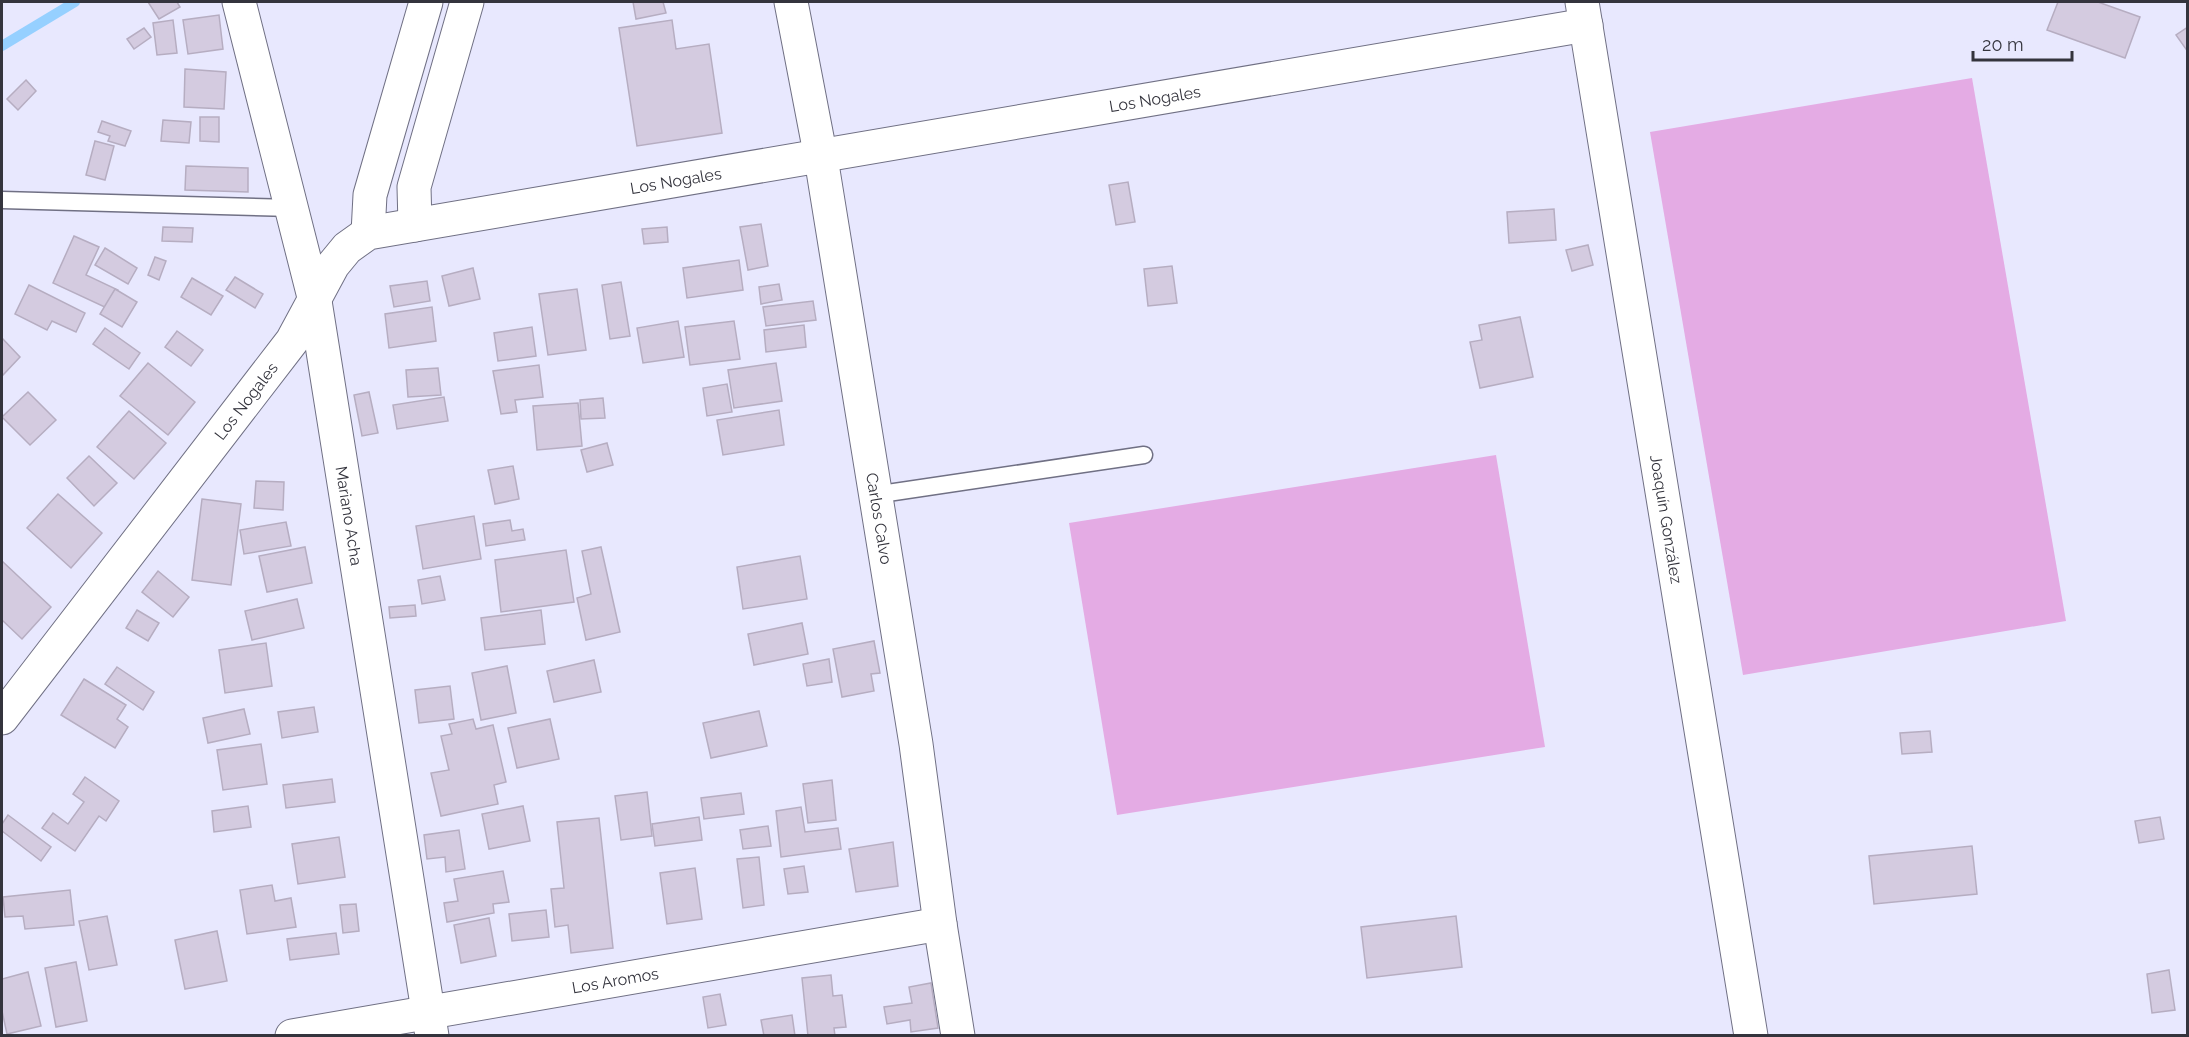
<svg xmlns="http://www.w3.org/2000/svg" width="2189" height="1037" font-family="Raleway,sans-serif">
<rect width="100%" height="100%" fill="#e8e8fe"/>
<g fill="#e4abe4">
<polygon points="1972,78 2066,621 1743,675 1650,132"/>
<polygon points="1496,455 1545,747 1117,815 1069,523"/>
</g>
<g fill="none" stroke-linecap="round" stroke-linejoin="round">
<polyline stroke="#96d0ff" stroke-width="10" points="2,46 75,2"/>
</g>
<g fill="#d4cbe0" stroke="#b6adc1" stroke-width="1.5">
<polygon points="148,2 177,2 180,7 159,19"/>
<polygon points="633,2 663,2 666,13 636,19"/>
<polygon points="2058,2 2098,2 2140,17 2125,58 2047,30"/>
<polygon points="219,15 223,49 188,54 183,20"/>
<polygon points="173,20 177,53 157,55 153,23"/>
<polygon points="672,20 676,49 709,44 722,133 637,146 619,28"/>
<polygon points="2188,27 2188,52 2176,35"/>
<polygon points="144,28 151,37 134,49 127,39"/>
<polygon points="185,69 226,72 224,109 184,107"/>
<polygon points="26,80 36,91 18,110 7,99"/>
<polygon points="200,117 219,117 219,142 200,141"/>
<polygon points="163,120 191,122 189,143 161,141"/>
<polygon points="102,121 131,131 125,146 108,141 110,136 98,132"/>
<polygon points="95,141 114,146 105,180 86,175"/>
<polygon points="186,166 248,168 248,192 185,190"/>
<polygon points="1128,182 1135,222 1116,225 1109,185"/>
<polygon points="1554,209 1556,240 1509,243 1507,212"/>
<polygon points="761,224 768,266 748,270 740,227"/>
<polygon points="163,227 193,228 192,242 162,241"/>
<polygon points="667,227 668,242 644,244 642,229"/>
<polygon points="74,236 99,247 86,275 118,290 109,309 53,283"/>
<polygon points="1588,245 1593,265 1572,271 1566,250"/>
<polygon points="105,248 137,268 128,284 95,265"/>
<polygon points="155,257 166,261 159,280 148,275"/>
<polygon points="739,260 743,290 687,298 683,268"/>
<polygon points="1172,266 1177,303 1148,306 1144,269"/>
<polygon points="473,268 480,299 449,306 442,276"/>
<polygon points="235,277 263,294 255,308 226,290"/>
<polygon points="192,278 223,296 211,315 181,297"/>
<polygon points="427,281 430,301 394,307 390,286"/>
<polygon points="621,282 630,336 610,339 602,285"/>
<polygon points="779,284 782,300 761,304 759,287"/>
<polygon points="29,285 85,313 76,332 52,321 47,330 15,314"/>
<polygon points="115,289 137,302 122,327 100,314"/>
<polygon points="577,289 586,350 548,355 539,294"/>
<polygon points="813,301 816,320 766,326 763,307"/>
<polygon points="432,307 436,341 389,348 385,314"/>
<polygon points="1520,317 1533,377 1480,388 1470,342 1482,340 1479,325"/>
<polygon points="678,321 684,357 643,363 637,328"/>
<polygon points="734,321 740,359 690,365 685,327"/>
<polygon points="804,325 806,347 766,352 764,330"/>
<polygon points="532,327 536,356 498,361 494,333"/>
<polygon points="105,328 140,353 129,369 93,344"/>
<polygon points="177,331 203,350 191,366 165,347"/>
<polygon points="2,338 20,357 2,376"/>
<polygon points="148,363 195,402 168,435 120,396"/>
<polygon points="776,363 782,401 734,408 728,370"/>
<polygon points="539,365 543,397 515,400 517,412 501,414 493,371"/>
<polygon points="438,368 441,395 408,397 406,370"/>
<polygon points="727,384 732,412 707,416 703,388"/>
<polygon points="28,392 56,420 30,445 2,417"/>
<polygon points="369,392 378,433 362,436 354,395"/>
<polygon points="444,397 448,421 397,429 393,405"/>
<polygon points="603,398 605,418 581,419 580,400"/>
<polygon points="578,403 582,446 537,450 533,406"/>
<polygon points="779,410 784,445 723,455 717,420"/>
<polygon points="129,411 166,443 134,479 97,447"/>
<polygon points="607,443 613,465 587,472 581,450"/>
<polygon points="89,456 117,483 94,506 67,478"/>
<polygon points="513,466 519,499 495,504 488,470"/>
<polygon points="256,481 284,482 283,510 254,508"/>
<polygon points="58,494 102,533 71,568 27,528"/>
<polygon points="202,499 241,504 231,585 192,580"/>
<polygon points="474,516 481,559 423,569 416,526"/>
<polygon points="510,520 512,531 523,529 525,540 486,546 483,524"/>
<polygon points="286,522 291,546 244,554 240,530"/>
<polygon points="305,547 312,583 267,592 259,556"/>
<polygon points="601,547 620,632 586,640 577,598 591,594 582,551"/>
<polygon points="566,550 574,602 501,612 495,560"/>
<polygon points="800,556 807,599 743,609 737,567"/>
<polygon points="2,561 51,607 22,639 2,620"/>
<polygon points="158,571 189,597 173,617 142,592"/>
<polygon points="440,576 445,600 422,604 418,580"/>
<polygon points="297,599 304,628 252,640 245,611"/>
<polygon points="415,605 416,616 390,618 389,607"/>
<polygon points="137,610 159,623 148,641 126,628"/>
<polygon points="541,610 545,644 485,650 481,618"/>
<polygon points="802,623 808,654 754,665 748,634"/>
<polygon points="874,641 880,673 871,674 874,691 842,697 833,649"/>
<polygon points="266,643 272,686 225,693 219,650"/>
<polygon points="829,659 832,682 807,686 803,664"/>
<polygon points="594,660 601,692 554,702 547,671"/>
<polygon points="507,666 516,713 481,720 472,673"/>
<polygon points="117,667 154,692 143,710 105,684"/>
<polygon points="84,679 126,705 117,719 128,727 115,748 61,715"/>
<polygon points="450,686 454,719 419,723 415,690"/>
<polygon points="314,707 318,732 282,738 278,712"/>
<polygon points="244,709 250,734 208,743 203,718"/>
<polygon points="759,711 767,746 711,758 703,723"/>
<polygon points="473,719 476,729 493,725 506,782 494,785 498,804 441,816 431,773 449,770 441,736 452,734 449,724"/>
<polygon points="550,719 559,759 517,768 508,728"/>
<polygon points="1930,731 1932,752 1902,754 1900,733"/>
<polygon points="261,744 267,784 223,790 217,750"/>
<polygon points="85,777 119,801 106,821 99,816 75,851 42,828 53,813 68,824 84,802 73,794"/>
<polygon points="332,779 335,802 286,808 283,785"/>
<polygon points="832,780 836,820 808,823 803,784"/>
<polygon points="647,792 652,836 621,840 615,796"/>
<polygon points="741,793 744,814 704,819 701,798"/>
<polygon points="248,806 251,827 214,832 212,811"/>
<polygon points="523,806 530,841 489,849 482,814"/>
<polygon points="801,807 805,832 838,828 841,849 781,857 776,811"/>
<polygon points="8,815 51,847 41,861 2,831 2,824"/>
<polygon points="699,817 702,840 655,846 652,824"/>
<polygon points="2160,817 2164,839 2139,843 2135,821"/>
<polygon points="599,818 613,948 571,953 568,925 555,927 551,889 564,888 557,822"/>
<polygon points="768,826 771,846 743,849 740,830"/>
<polygon points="459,830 465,869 446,872 445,857 427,859 424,835"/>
<polygon points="339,837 345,877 298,884 292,844"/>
<polygon points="893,842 898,886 856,892 849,849"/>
<polygon points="1972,846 1977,894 1874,904 1869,856"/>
<polygon points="759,857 764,905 743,908 737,859"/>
<polygon points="804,866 808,892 788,894 784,869"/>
<polygon points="695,868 702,919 667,924 660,873"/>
<polygon points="503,871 509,902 493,904 494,913 447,922 444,903 458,901 454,879"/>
<polygon points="272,885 275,901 291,898 296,927 247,934 240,890"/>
<polygon points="70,890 74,925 25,929 23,916 5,917 3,897"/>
<polygon points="356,904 359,931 343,933 340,905"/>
<polygon points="546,910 549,937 512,941 509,914"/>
<polygon points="107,916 117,965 89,970 79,921"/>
<polygon points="1456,916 1462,967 1367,978 1361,927"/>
<polygon points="489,918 496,956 461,963 454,925"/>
<polygon points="217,931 227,981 185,989 175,940"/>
<polygon points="336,933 339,954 290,960 287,939"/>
<polygon points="76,962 87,1021 56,1027 45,968"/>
<polygon points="2169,970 2175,1010 2152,1013 2147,974"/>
<polygon points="28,972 41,1026 7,1034 2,1011 2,979"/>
<polygon points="831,975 833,996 842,995 846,1027 834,1028 835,1036 808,1036 802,978"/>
<polygon points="931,983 938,1028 911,1032 910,1020 887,1024 884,1007 912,1003 909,987"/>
<polygon points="720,994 726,1025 708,1028 703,997"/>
<polygon points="792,1015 795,1036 764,1036 761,1020"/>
</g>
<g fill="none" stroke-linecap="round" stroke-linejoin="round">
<g stroke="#707084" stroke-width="19">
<g id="lane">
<polyline points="2,200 292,208"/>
<polyline points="874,495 1144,455"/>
</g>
</g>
<g stroke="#707084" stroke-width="35">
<g id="street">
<path id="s1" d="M239,2L315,301L432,1036"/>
<path id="s2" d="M791,2L821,158L916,744L940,924L958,1036"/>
<path id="s3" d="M1582,2L1751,1036"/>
<polyline points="415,225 414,187 467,2"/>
<polyline points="368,233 370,195 426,2"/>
<path id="s4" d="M2,718L292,341L333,265L347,248L368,233L1586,25"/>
<path id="s5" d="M292,1036L940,924"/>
</g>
</g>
<use href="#lane" stroke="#fff" stroke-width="16"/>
<use href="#street" stroke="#fff" stroke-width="33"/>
</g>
<g text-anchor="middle" stroke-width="4.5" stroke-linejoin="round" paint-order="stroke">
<g font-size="16" fill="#34343d" stroke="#e8e8fe">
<text dy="6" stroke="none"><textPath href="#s4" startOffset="1408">Los Nogales</textPath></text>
<text dy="6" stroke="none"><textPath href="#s4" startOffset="922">Los Nogales</textPath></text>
<text dy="6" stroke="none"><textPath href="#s4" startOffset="400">Los Nogales</textPath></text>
<text dy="6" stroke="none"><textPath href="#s1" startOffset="526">Mariano Acha</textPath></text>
<text dy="6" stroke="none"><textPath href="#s2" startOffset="524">Carlos Calvo</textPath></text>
<text dy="6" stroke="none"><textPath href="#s3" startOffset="524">Joaquín González</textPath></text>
<text dy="6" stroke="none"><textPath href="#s5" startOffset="328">Los Aromos</textPath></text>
</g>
</g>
<rect width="2189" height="1037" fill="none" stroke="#34343d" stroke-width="6"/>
<path d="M1973 51v9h99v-9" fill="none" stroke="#34343d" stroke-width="3"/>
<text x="1982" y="51" font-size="18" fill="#34343d" stroke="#e8e8fe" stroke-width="4.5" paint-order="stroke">20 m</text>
</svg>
